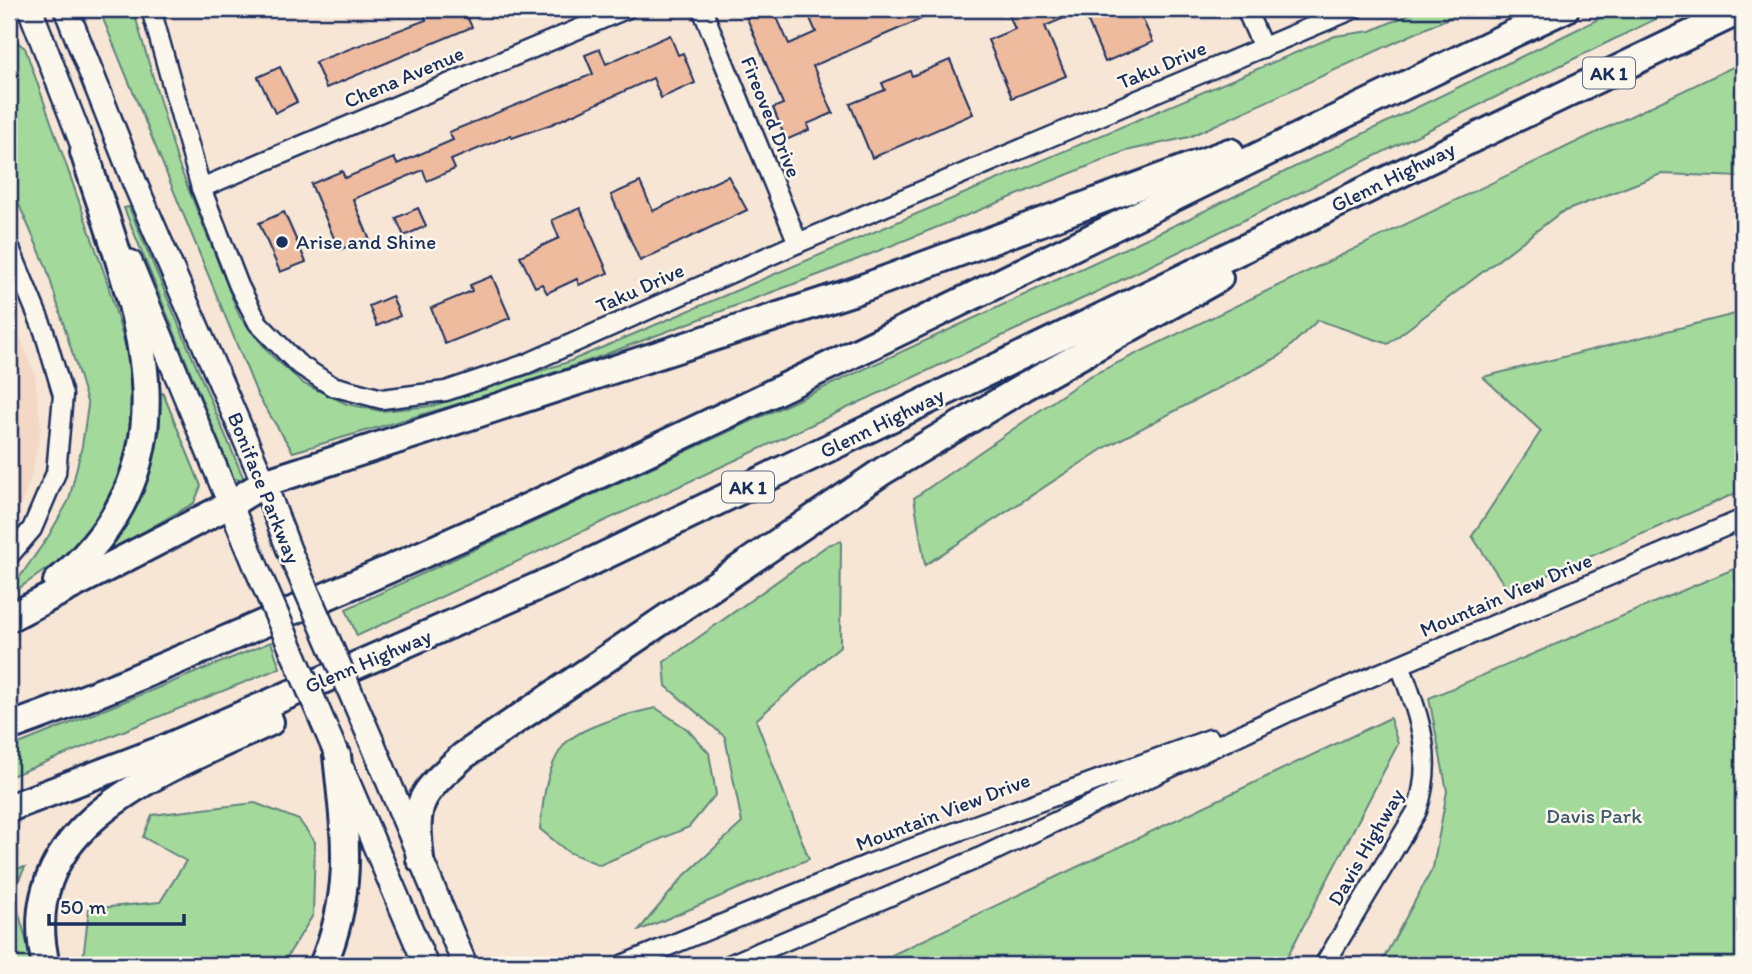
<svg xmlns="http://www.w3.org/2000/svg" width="1752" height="974" font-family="Itim,sans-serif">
<rect width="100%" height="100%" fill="#f7e5d5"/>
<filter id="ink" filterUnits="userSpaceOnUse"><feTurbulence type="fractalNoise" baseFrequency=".0143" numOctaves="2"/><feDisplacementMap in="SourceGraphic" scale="14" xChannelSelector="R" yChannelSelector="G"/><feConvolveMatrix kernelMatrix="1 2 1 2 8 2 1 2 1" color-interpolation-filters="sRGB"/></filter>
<g filter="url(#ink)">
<polygon fill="#f4d8c5" points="9,309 35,375 41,428 31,477 15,521 9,528"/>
<g fill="#a4d99c" stroke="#60847d" stroke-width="2">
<polygon points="99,9 133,9 178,163 240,317 271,355 304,384 347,404 381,411 432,406 568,362 1335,36 1371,31 1421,9 1468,9 1189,137 1126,151 826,272 593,359 496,393 293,452 258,396"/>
<polygon points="1619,9 1676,9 1084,298 357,636 346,609 1186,220"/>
<polygon points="9,36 25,48 106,278 128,355 131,392 129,448 103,512 64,557 9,595 9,585 19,578 48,537 69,500 82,446 88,405 46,266 9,182"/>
<polygon points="1743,62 1743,177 1661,174 1560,213 1388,344 1318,320 1280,356 1104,448 925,565 914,498 1088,377"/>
<polygon points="129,207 243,477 241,480 234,479 124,208"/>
<polygon points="1743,312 1743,490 1509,592 1472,536 1541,431 1483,377"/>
<polygon points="163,393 201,486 194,503 113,549 111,544 143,486 160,430 157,395"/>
<polygon points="841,541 840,646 756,720 809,859 638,931 684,876 742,823 725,737 666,686 664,662 828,545"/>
<polygon points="1743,565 1743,965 1380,965 1433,868 1447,791 1429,698"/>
<polygon points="271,642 280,668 9,777 9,748"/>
<path d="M656,708L687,729L709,753L716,794L689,827L600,865L568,852L540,829C543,800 546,768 564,745C580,726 632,713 656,708Z"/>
<polygon points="1390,718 1398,744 1283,965 871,965"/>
<polygon points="255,803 299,820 315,842 313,915 282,965 90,965 83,959 89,909 160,902 186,861 143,837 152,815"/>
<polygon points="25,867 13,892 33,965 9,965 9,870"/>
</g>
<g fill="#eebb9f" stroke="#1b2f5e" stroke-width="2">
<polygon points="432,9 463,9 472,27 326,88 315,62 426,20 423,12"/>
<polygon points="743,9 773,9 789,44 816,32 806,9 944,9 813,66 833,113 807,124 809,130 786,140 773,108 783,104"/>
<polygon points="1006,9 1138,9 1153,42 1105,62 1083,10 1045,26 1066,76 1012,98 988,40 1015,29"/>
<polygon points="670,35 678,55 683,53 695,83 661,98 653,78 552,124 512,138 511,135 451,160 455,169 427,181 423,170 353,199 369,238 339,250 311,184 342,171 345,178 394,158 397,164 453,140 449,132 593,74 585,55 600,49 606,64"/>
<polygon points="950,60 973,114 872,158 850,104 885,90 882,83 910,71 912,76"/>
<polygon points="280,67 297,102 275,113 258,77"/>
<polygon points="728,176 747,210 640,261 611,195 640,182 653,211"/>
<polygon points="418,208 426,226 404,236 396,218"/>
<polygon points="580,208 608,273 579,285 577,279 547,293 542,284 535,287 520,256 559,238 552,220"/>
<polygon points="284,212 306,262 280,272 259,223"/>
<polygon points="492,276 510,318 445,344 431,308 472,291 470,285"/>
<polygon points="392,296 400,316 377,326 369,306"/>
</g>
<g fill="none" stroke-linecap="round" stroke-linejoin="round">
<g stroke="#1b2f5e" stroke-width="23">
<g id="minor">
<polyline points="151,9 201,188 239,286 258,323 297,363 332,386 382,399 446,391 526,364 798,243 1354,9"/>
<polyline points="702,9 798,243"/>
<polyline points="1246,9 1263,48"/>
<polyline points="201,188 626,9"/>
<polyline points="9,246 44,331 63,395 56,473 32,529 9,556"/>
<polyline points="622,965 869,864 1210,739"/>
<polyline points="729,965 979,858 1286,713 1743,519"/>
<path d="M1324,965L1417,811C1435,756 1419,717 1400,665"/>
</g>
</g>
<g stroke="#1b2f5e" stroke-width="28">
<g id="major">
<polyline points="30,9 92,169"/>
<polyline points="66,9 136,186 264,483 289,550"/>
<polyline points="130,262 257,569"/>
<polyline points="372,742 465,965"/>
<polyline points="343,771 426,965"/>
</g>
</g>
<g stroke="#1b2f5e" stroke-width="32">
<g id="highway">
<path d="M57,582C206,455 133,307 84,152"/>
<polyline points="9,618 229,505 264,483 852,292 1230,152"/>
<path d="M9,727C122,687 233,636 343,589C758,411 1157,200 1565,9"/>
<polyline points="9,808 164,749 564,575 1743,9"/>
<path d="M420,859C413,800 420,795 463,756L883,471L1024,387L1219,278"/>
<path d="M46,965C11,821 169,769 270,722"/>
<path d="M323,965C355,887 345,836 337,755"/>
</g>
</g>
<use href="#minor" stroke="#fbf7ec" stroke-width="18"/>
<use href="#major" stroke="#fbf7ec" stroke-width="23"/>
<use href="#highway" stroke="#fbf7ec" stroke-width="26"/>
<g stroke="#1b2f5e" stroke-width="28" stroke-linecap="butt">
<g id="major-bridge">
<polyline points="289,550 372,742"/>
<polyline points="257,569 337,755"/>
</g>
</g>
<use href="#major-bridge" stroke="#fbf7ec" stroke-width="23"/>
</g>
</g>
<circle fill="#1b2f5e" stroke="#fbf7ec" stroke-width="2.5" cx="282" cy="242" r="7"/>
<g text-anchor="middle" stroke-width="5" stroke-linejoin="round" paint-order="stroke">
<g fill="#fbf7ec" stroke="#5e6b89" stroke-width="2">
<rect x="1583" y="57.5" width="52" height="31" rx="5"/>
<rect x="722" y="471.5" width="52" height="31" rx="5"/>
</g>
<g font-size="19" font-weight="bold" fill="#1b2f5e">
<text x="1609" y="80">AK 1</text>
<text x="748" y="494">AK 1</text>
</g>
<g font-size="21" fill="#1b2f5e" stroke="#fbf7ec">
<text transform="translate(1162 65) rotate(-23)" y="7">Taku Drive</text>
<text transform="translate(404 77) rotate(-23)" y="7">Chena Avenue</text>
<text transform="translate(771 117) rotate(68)" y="7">Fireoved Drive</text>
<text transform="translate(1393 177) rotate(-26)" y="7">Glenn Highway</text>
<text transform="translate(640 288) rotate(-24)" y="7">Taku Drive</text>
<text transform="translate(882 423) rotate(-26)" y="7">Glenn Highway</text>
<text transform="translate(264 488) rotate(68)" y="7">Boniface Parkway</text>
<text transform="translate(1506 595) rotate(-23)" y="7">Mountain View Drive</text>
<text transform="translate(368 661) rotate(-23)" y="7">Glenn Highway</text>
<text transform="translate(943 812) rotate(-21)" y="7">Mountain View Drive</text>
<text transform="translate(1366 847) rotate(-60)" y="7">Davis Highway</text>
</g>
<g font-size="21" fill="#1b2f5e" stroke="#fbf7ec" text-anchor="start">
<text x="296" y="249">Arise and Shine</text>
</g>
<g font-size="21" fill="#3d5a6e" stroke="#fbf7ec">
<text x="1594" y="823">Davis Park</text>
</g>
</g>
<rect width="1752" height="974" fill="none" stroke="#fbf7ec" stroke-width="35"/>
<rect x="18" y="18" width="1717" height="939" fill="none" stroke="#1b2f5e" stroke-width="2.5" filter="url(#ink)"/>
<path d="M49 914v10h135v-10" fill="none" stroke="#1b2f5e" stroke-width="3.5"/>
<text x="60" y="914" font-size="21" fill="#1b2f5e" stroke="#fbf7ec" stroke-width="5" paint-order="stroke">50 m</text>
</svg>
